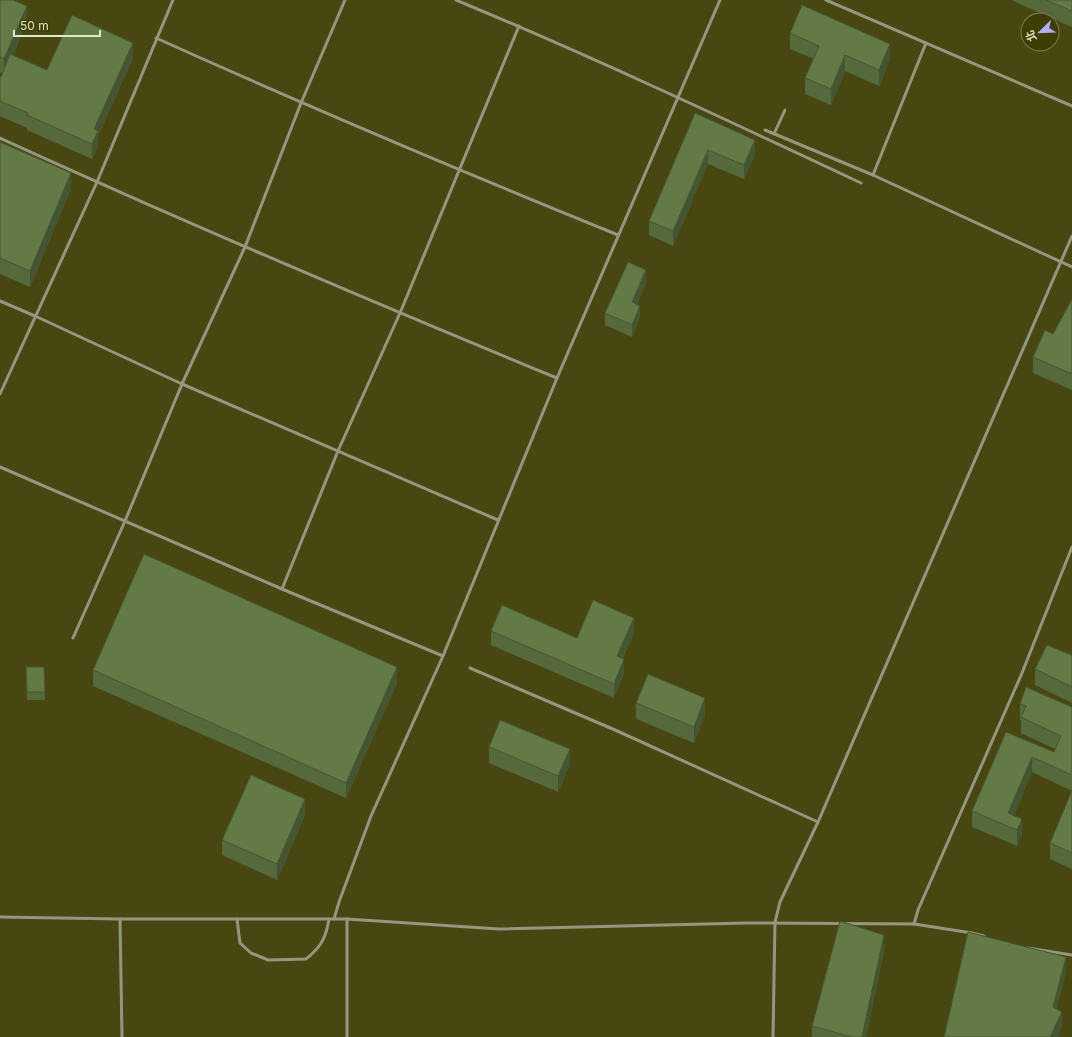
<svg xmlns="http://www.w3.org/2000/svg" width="1072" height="1037" font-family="Inter,'Noto Sans TC',sans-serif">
<rect width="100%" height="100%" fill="#484712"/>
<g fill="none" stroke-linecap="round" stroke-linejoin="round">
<g stroke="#95967f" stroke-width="3">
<path d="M456,0C593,57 727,120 861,183"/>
<polyline points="826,0 1072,106"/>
<path d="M156,38C309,107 463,172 618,235"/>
<polyline points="765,130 873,175 1072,267"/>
<polyline points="774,134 785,110"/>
<path d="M0,138C184,222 370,301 557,378"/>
<polyline points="873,175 926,43"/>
<polyline points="0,301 35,316 182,384 498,520"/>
<polyline points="0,394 97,182 173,0"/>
<polyline points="0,467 282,589 443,656"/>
<polyline points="282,589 338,451 400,313 519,26"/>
<polyline points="73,638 125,521 182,384 245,247 301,103 345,0"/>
<polyline points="470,668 615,730 818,822"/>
<polyline points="0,917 120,919 347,919 499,929 747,923 914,924 972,933 984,936"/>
<polyline points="120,919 122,1037"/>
<path d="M237,919L240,943L251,953L268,960L306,959C321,947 326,938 329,919"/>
<polyline points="334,919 339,902 371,816 443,656 557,378 720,0"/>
<polyline points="914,924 918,910 1022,673 1072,547"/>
<polyline points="1028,948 1072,955"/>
<polyline points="347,1037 347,919"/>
<polyline points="773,1037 775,922 780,902 818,822 1072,236"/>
</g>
</g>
<g fill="#55693d">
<polygon points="0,0 27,22 13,55 47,70 133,58 98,136 98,146 92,159 27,130 27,128 0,116 0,77 1,77 2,73 0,72"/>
<polygon points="1011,0 1072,0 1072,27"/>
<polygon points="790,33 890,60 879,86 845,71 831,105 805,94 805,78 814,59 790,49"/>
<polygon points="695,113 755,154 744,179 708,164 673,246 649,235 649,221"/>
<polygon points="0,142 71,189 30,287 0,274"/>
<polygon points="646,282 637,304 640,317 632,337 605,325 605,313"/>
<polygon points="1072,299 1072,390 1033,373 1033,357 1053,334"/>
<polygon points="491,631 577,638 634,632 623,658 624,673 614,698 491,645"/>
<polygon points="1072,655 1072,703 1035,685 1035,669"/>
<polygon points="26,667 45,692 45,700 27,700"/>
<polygon points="93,670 397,683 346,798 93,686"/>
<polygon points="636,703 705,714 694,743 636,719"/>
<polygon points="1020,704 1072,707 1072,869 1050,859 1050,843 1072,791 1032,772 1014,815 1022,834 1017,846 972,827 972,811 1006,732 1054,752 1055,749 1021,733 1021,720 1020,720"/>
<polygon points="489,747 570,765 558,792 489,763"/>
<polygon points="305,815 277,880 222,855 222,840"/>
<polygon points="884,951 866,1037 812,1037 812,1026"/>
</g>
<g fill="#455532">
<polygon points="27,6 27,22 4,74 4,59"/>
<polygon points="133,43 133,58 98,136 98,146 92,159 92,144 94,129"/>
<polygon points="890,44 890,60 879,86 879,70"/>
<polygon points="845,55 845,71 831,105 831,89"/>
<polygon points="755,140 755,154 744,179 744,165"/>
<polygon points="708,150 708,164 673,246 673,231"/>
<polygon points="71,173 71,189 30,287 30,271"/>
<polygon points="646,270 646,282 632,314 632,302"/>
<polygon points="640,306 640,317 632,337 632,325"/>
<polygon points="634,618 634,632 617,670 617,656"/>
<polygon points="624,659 624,673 614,698 614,684"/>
<polygon points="397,667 397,683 346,798 346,783"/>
<polygon points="705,698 705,714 694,743 694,727"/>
<polygon points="570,749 570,765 558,792 558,776"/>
<polygon points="1032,757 1032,772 1009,827 1008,813"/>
<polygon points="305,799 305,815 277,880 277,864"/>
<polygon points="1022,819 1022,834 1017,846 1017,830"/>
<polygon points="884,935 884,951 866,1037 862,1037"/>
<polygon points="1066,957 1066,973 1053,1023 1053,1007"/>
<polygon points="1062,1012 1062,1028 1058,1037 1050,1037"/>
</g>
<g fill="#637a47" stroke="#455532">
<polygon points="0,0 13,0 27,6 4,59 0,57"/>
<polygon points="1046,0 1072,0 1072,11"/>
<polygon points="802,5 890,44 879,70 845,55 831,89 805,78 819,46 790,33"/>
<polygon points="72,15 133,43 94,129 98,131 92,144 27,115 28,113 0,101 0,77 1,77 10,54 47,70"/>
<polygon points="695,113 755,140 744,165 708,150 673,231 649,221"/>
<polygon points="0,142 71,173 30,271 0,258"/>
<polygon points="628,262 646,270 632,302 640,306 632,325 605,313"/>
<polygon points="1072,299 1072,374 1033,357 1045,330 1053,334"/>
<polygon points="144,554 397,667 346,783 93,670"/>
<polygon points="593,600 634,618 617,656 624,659 614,684 491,631 502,605 577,638"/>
<polygon points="1047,645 1072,655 1072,687 1035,669"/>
<polygon points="26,667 44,667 45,692 27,692"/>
<polygon points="648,674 705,698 694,727 636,703"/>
<polygon points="1026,687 1072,707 1072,775 1032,757 1008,813 1022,819 1017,830 972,811 1006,732 1054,752 1061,736 1021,717 1026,706 1020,704"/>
<polygon points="500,720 570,749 558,776 489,747"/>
<polygon points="251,775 305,799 277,864 222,840"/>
<polygon points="1072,790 1072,853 1050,843"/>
<polygon points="840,921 884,935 862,1037 852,1037 812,1026"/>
<polygon points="968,932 1066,957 1053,1007 1062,1012 1050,1037 944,1037"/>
</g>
<g transform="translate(1040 32) rotate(247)"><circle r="19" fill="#3e3d04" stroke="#808052"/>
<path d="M0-3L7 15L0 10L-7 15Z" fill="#b5acf9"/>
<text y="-6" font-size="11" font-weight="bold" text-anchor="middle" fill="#e3e4c8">北</text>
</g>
<path d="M14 30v6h86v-6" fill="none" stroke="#e3e4c8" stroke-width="2"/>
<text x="20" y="30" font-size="12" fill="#e3e4c8" stroke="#3e3d04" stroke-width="3" paint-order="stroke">50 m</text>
</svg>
